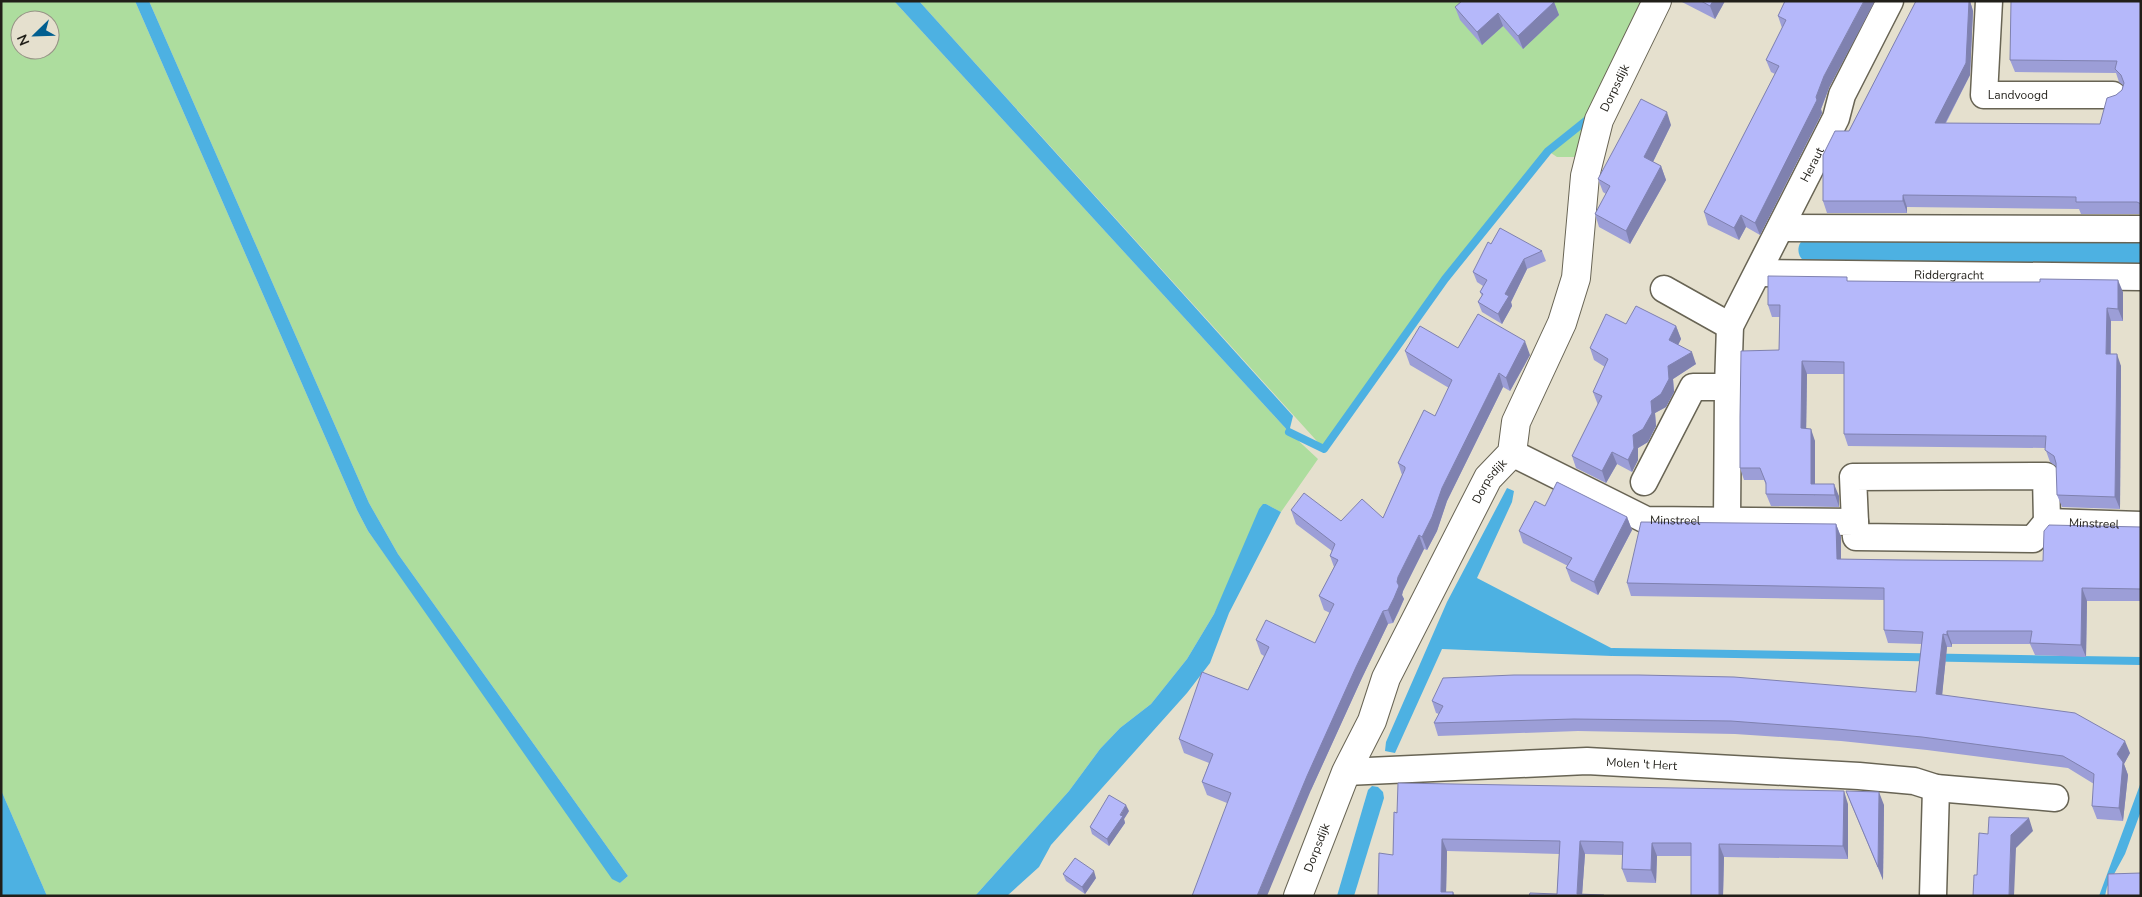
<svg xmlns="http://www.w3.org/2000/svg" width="2142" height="897" font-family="'Nunito Sans',sans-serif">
<rect width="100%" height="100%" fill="#e5e0ce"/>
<g fill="#addd9e" fill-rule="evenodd">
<path d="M1,1H135L357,510L368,531L620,883L628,876L398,554L369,503L149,1H894L1289,432L1318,459L1281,512L1266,504L1214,614L1187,659L1151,704L1120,728L1100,749L1069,791L975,896H47L1,790ZM20,20H50V50H20Z"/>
<polygon points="919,1 1646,1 1579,157 1557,157 1548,151 1445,279 1324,449"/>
</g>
<g fill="#4db1e2">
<polygon points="135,1 149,1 369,503 398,554 628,876 620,883 612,879 600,862 368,531 357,510"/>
<polygon points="894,1 919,1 1293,416 1289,432"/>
<path d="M1806,238L2141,243V265L1803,260C1796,254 1797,242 1806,238Z"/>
<polygon points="1507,488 1514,491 1512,502 1477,578 1613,649 1612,656 1442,649 1395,753 1385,751 1386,742 1447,602"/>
<polygon points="1263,504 1266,504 1281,512 1229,613 1210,663 1187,693 1051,845 1039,867 1007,896 975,896 1069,791 1100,749 1120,728 1151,704 1187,659 1214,614 1259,509"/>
<polygon points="2141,782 2141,811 2125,854 2107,887 2105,896 2099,896"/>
<polygon points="1372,786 1378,787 1383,792 1384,798 1354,896 1337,896 1368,790"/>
<polygon points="1,790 47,896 1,896"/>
</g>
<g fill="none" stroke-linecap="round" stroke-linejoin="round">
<g stroke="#4db1e2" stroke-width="8">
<polyline points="1289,432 1324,449 1445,279 1548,151 1588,119 1590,115"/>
<polyline points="1613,652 2141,661"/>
</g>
<g stroke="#686454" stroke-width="29">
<g id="street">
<path id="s1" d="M1989,1L1984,95H2113"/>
<polyline points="1781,228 2141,229"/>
<path id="s2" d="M1758,273L2141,277"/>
<polyline points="1664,289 1730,326"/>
<path id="s3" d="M1512,453L1646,520L1855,522L1856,537L2033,539L2047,522L2141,525"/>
<polyline points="1644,482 1693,387 1728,387"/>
<path id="s4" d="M1727,521L1728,387L1730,326L1836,118L1842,95L1890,1"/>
<polyline points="1855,522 1853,477 2046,476 2047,522"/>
<path id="s5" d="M1346,772L1587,761L1859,776L1914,781L1936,788L2055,798"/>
<polyline points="1933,896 1936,788"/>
</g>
</g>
<g stroke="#686454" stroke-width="30">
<g id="secondary">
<path id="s6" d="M1298,896L1346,772L1372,721L1386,678L1488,478L1512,453L1516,422L1562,323L1576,278L1585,176L1599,120L1657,1"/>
</g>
</g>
<use href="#street" stroke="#fff" stroke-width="26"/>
<use href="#secondary" stroke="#fff" stroke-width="28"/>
</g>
<g fill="#9c9ed7">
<polygon points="1681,1 1725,1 1715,19 1682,2"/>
<polygon points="1785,1 1829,88 1821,109 1822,113 1760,235 1746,227 1739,240 1708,225 1704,212 1775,74 1771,72 1766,60 1782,28 1778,16"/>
<polygon points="1916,1 1970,1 1973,11 1970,75 1946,123 2100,124 2116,95 2122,90 2123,85 2119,82 2116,73 2015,72 2010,60 2141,1 2141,214 2081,214 2079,209 1907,207 1907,213 1827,213 1823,201 1849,131"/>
<polygon points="1554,2 1559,15 1523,49 1503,26 1482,45 1460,20 1455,7"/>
<polygon points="1671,125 1653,162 1661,166 1666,180 1630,244 1599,227 1595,214 1606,194 1603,192 1598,179"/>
<polygon points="1491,244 1542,251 1546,261 1527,269 1511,302 1512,306 1502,324 1482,312 1478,302 1482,296 1480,292 1483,286 1477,282 1473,272"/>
<polygon points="1848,281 2123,292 2123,321 2111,321 2111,354 2121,366 2120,509 2062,507 2057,495 2057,467 2050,462 2045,448 1848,446 1844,434 1844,374 1807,374 1806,429 1815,441 1815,484 1839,496 1839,507 1771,506 1766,494 1766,485 1764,480 1744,480 1740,468 1779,350 1780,317 1772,317 1768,305"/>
<polygon points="1626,324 1676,326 1681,339 1678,345 1696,364 1673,379 1674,392 1666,407 1655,413 1656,426 1648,442 1638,448 1638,460 1632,472 1617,464 1606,483 1576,468 1572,456 1598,405 1593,392 1605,367 1594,360 1590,348"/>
<polygon points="1458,348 1530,355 1510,391 1503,387 1447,501 1437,531 1427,550 1424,549 1403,591 1402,595 1404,599 1399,611 1393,623 1388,624 1361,680 1311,790 1227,803 1207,795 1202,782 1209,763 1184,753 1179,739 1248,690 1264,656 1261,654 1256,640 1315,643 1330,613 1324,610 1319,596 1334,567 1330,556 1332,551 1296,524 1291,510 1341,521 1383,518 1402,475 1398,463 1435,416 1449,388 1410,365 1405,351"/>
<polygon points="1545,506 1627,517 1632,530 1598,595 1571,581 1566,568 1568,566 1523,543 1519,531"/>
<polygon points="1836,524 1841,537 1841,559 2043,561 2141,527 2141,601 2087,601 2086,657 2035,655 2030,644 1952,644 1952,647 1947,647 1942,695 2130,753 2124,764 2128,775 2123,821 2097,819 2092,806 2094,784 2068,768 1927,750 1841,741 1735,734 1578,731 1438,736 1434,723 1439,714 1436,713 1432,701 1916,692 1922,644 1888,643 1884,630 1884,600 1631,596 1627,583"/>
<polygon points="1846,791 1884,805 1883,880 1851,804"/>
<polygon points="1848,804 1848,859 1724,857 1723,896 1691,896 1691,856 1657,856 1656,883 1627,882 1622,869 1623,855 1585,854 1582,894 1604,895 1605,896 1529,896 1557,894 1559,854 1447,851 1446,892 1453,892 1455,896 1378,896 1393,855 1394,812"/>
<polygon points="1129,811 1124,819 1125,823 1109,846 1092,834 1090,827"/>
<polygon points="1063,874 1096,878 1085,894 1066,881"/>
</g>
<g fill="#7f81af">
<polygon points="1713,1 1725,1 1715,19 1710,6"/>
<polygon points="1864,1 1875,1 1829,88 1821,109 1822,113 1760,235 1755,223 1816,97 1824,76"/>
<polygon points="1969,1 1970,1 1973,11 1970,75 1939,135 1935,123"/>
<polygon points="1554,2 1559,15 1523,49 1518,36"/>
<polygon points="1498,13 1503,26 1482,45 1477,32"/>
<polygon points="1667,112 1671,125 1649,170 1644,157"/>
<polygon points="1661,166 1666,180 1630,244 1626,231"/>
<polygon points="1903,195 1907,207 1907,213 1903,201"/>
<polygon points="1741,215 1746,227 1739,240 1734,228"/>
<polygon points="1524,259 1527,269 1511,302 1512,306 1502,324 1498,314 1505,294"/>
<polygon points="2118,280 2123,292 2123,321 2118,309"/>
<polygon points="2107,308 2111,321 2110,366 2106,354"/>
<polygon points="1676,326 1681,339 1674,353 1669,340"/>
<polygon points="1525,341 1530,355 1510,391 1506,378"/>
<polygon points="1692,352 1696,364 1673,379 1674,392 1666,407 1655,413 1656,426 1648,442 1638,448 1638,460 1632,472 1628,460 1633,435 1668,366"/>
<polygon points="2117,354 2121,366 2120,509 2115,497"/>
<polygon points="1802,361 1807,374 1806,441 1801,428"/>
<polygon points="1499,373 1503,387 1447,501 1437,531 1427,550 1422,537 1442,488"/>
<polygon points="1811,429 1815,441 1815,496 1811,484"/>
<polygon points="1612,452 1617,464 1606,483 1602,471"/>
<polygon points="1834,484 1839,496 1839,507 1835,495"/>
<polygon points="1627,517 1632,530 1598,595 1594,582"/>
<polygon points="1836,524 1841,537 1841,571 1837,559"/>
<polygon points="1419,535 1424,549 1403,591 1402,595 1404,599 1393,623 1388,610 1398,577"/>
<polygon points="2082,588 2087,601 2086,657 2081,645"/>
<polygon points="1383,611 1388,624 1361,680 1311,790 1267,896 1257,896 1307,776 1356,667"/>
<polygon points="1947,631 1952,644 1952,647 1947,635"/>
<polygon points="1943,634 1947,647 1941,706 1936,694"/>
<polygon points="2125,741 2130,753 2124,764 2128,775 2123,821 2119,808 2117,754"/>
<polygon points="1844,791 1848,804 1848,859 1843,846"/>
<polygon points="1879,792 1884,805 1883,880 1878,867"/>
<polygon points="1126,805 1129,811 1124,819 1125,823 1109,846 1107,839"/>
<polygon points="2029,818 2033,831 2016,848 2014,896 2009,896 2011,835"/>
<polygon points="1442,839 1447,851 1446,896 1441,892"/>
<polygon points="1580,841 1585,854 1582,896 1577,894"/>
<polygon points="1652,843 1657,856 1656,883 1651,870"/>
<polygon points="1719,844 1724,857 1723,896 1719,896"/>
<polygon points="1094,871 1096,878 1085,894 1082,887"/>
</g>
<g fill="#b5b8fa" stroke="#7f81af">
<polygon points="1462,1 1553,1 1554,2 1518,36 1498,13 1477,32 1455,7"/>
<polygon points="1701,1 1713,1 1710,6"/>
<polygon points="1785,1 1864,1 1824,76 1816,97 1817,100 1755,223 1741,215 1734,228 1704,212 1779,66 1766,60 1786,20 1778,16"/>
<polygon points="1916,1 1969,1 1966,63 1935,123 2100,124 2107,98 2116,95 2122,90 2124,83 2121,75 2115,69 2117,61 2010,60 2011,1 2141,1 2141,204 2137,202 2076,202 2076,197 1903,195 1903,201 1823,201 1823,155 1835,131 1849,131"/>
<polygon points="1641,99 1667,112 1644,157 1661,166 1626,231 1595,214 1610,186 1598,179"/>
<polygon points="1500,228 1542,251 1524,259 1505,294 1509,296 1498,314 1478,302 1483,294 1480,292 1487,280 1473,272 1488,242 1491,244"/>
<polygon points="1768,276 1847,277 1847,281 1943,282 2040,282 2040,279 2118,280 2118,309 2107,308 2106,354 2117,354 2115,497 2057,495 2056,463 2054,456 2045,450 2046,436 1844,434 1844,362 1802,361 1801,428 1811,429 1811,484 1834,484 1835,495 1766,494 1766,483 1760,468 1740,468 1740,417 1741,351 1779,350 1780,305 1768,305"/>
<polygon points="1636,306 1676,326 1669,340 1692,352 1668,366 1669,379 1661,394 1651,401 1652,413 1643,429 1633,435 1634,448 1628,460 1612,452 1602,471 1572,456 1602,396 1593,392 1608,359 1590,348 1606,314 1626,324"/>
<polygon points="1478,314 1525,341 1506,378 1499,373 1442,488 1432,517 1422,537 1419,535 1398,577 1397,582 1399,586 1394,598 1388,610 1383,611 1356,667 1307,776 1257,896 1192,896 1231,793 1202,782 1213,754 1179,739 1202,672 1248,690 1269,647 1256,640 1266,620 1315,643 1334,604 1319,596 1338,560 1330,556 1335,544 1291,510 1304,493 1341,521 1362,499 1383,518 1405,469 1405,467 1398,463 1424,410 1435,416 1452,380 1405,351 1420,326 1458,348"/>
<polygon points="1557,482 1627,517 1594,582 1566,568 1572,558 1519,531 1535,501 1545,506"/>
<polygon points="1641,522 1836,524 1837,559 1901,560 2043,561 2044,531 2049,525 2141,527 2141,589 2082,588 2081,645 2030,643 2032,631 1947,631 1947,635 1943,634 1936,694 2075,713 2125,741 2117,754 2123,762 2119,808 2092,806 2094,774 2063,756 1922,737 1837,729 1731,721 1574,719 1434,723 1443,706 1432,701 1443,678 1514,675 1639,675 1734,677 1916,692 1923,632 1884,630 1884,588 1627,583"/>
<polygon points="1398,783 1844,791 1843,846 1719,844 1719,896 1691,896 1691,843 1652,843 1651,870 1622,869 1623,842 1580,841 1577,894 1604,895 1604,896 1529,896 1530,893 1557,894 1560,841 1442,839 1441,892 1453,892 1453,896 1378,896 1379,853 1393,855 1394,812 1397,813"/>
<polygon points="1846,791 1879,792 1878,867"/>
<polygon points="1109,795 1126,805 1120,815 1123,816 1107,839 1090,827"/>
<polygon points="1989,817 2029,818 2011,835 2009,896 1973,896 1974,875 1977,875 1979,833 1988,834"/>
<polygon points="1075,858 1094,871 1082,887 1063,874"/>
<polygon points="2141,873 2141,896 2108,896 2108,874"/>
</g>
<g text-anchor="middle" stroke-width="4.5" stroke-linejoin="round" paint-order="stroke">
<g font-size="12" fill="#211f19" stroke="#e5e0ce">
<text dy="4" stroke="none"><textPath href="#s6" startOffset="878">Dorpsdijk</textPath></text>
<text dy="4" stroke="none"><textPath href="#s1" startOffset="128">Landvoogd</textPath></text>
<text dy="4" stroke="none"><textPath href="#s4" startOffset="376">Heraut</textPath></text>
<text dy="4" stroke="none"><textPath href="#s2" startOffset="191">Riddergracht</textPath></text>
<text dy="4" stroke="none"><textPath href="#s6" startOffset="458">Dorpsdijk</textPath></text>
<text dy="4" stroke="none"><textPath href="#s3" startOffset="179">Minstreel</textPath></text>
<text dy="4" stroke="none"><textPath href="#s3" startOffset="620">Minstreel</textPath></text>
<text dy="4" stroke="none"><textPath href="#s5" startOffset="296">Molen 't Hert</textPath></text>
<text dy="4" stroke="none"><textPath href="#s6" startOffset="52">Dorpsdijk</textPath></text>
</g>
</g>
<rect width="2142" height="897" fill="none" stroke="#211f19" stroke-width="5"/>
<g transform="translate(35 35) rotate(247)"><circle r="24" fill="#e5e0ce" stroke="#979386"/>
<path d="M0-4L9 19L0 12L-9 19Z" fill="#015f90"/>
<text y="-8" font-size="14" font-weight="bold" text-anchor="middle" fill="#211f19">N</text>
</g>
</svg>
